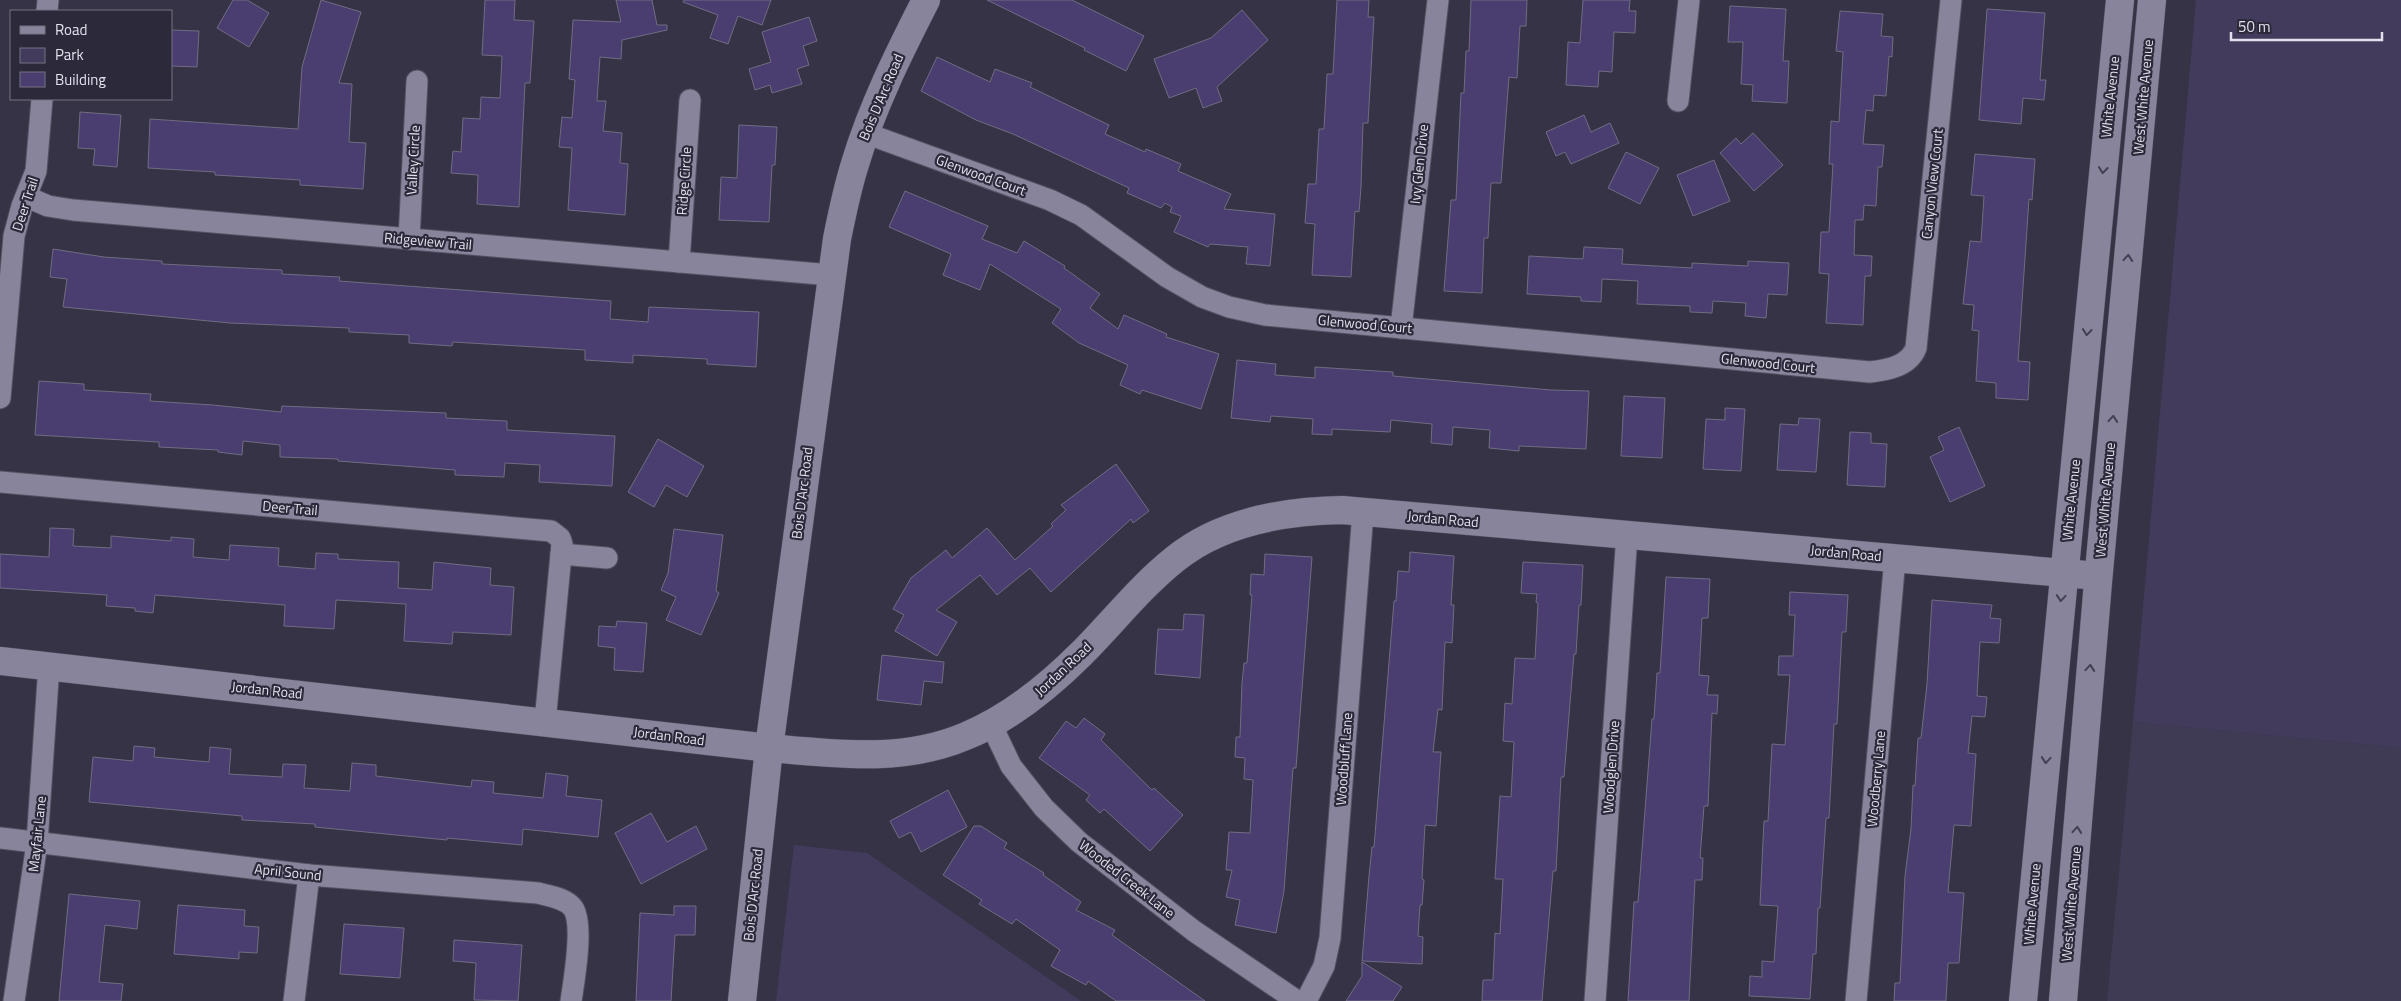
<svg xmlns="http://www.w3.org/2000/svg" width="2401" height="1001" font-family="'Titillium Web',sans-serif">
<rect width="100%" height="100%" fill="#363346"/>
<polygon fill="#403b54" points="2133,722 2401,748 2401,1001 2107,1001"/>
<g fill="#423b5c">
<polygon points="2196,0 2401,0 2401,748 2133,722"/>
<polygon points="794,845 867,853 1081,1001 776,1001"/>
</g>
<g fill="#4a3e71" stroke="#706c82">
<polygon points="233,0 247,0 269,13 249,47 217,28"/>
<polygon points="321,0 361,12 339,83 352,84 349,142 366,143 363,189 300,185 300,180 215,175 215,172 148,168 150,119 298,129 302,67"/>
<polygon points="485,0 515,0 514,20 534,21 530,83 525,83 519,207 477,204 478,175 451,173 453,151 461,152 463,118 480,119 481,97 500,98 502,56 482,55"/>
<polygon points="616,0 652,0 657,25 667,25 667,30 622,40 621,59 600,57 597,101 606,101 603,131 622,133 620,163 628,164 625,215 568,210 572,148 559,147 562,117 572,118 575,80 569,79 573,20 621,22"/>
<polygon points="684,0 771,0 762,25 738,16 728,44 710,38 718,15 683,2"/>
<polygon points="987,0 1072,0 1144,36 1126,71 1084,50 1085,48"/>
<polygon points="1337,0 1369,0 1368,17 1374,17 1368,123 1363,123 1361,187 1359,212 1355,211 1351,277 1312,275 1315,224 1305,223 1308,184 1316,184 1319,129 1324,129 1327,74 1333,74"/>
<polygon points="1471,0 1527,0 1526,26 1520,26 1517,78 1509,77 1501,183 1491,183 1488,238 1484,238 1482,293 1444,291 1451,200 1456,200 1461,93 1464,93 1466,51 1469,51"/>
<polygon points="1583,0 1630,0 1629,11 1636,11 1635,33 1614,32 1612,72 1599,71 1598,87 1566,85 1568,42 1580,43"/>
<polygon points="1730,6 1786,9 1783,61 1789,61 1787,103 1752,101 1753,85 1741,84 1743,42 1728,42"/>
<polygon points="1987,9 2045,13 2040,80 2046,80 2044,100 2023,98 2021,124 1979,120"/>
<polygon points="1242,10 1268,40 1217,87 1222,101 1203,108 1196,88 1169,98 1154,59 1211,38"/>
<polygon points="1840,11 1883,14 1881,36 1893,37 1892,57 1889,56 1886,96 1874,95 1873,111 1866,110 1863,144 1884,145 1882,167 1878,167 1876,206 1864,205 1863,220 1855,220 1854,255 1872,256 1871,276 1865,276 1863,325 1826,323 1829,274 1819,273 1821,232 1829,232 1833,164 1829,164 1831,121 1839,122 1843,52 1836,51"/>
<polygon points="809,17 817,41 803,46 809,65 797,69 802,84 772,93 770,85 755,90 749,69 771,62 762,32"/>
<polygon points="171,30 199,31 197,67 171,66"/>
<polygon points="937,57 990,82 995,69 1032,83 1030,87 1109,125 1105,134 1145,152 1146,149 1181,164 1178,171 1231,194 1224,209 1275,214 1270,266 1246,264 1248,247 1210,244 1208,247 1174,232 1181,216 1170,212 1172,207 1165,203 1161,208 1127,193 1129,188 1013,134 976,120 921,91"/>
<polygon points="80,112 121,115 117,167 93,165 95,149 78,148"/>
<polygon points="1584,115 1591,132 1610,123 1619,143 1571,164 1565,152 1556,156 1546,132"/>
<polygon points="739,125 777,127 775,165 772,165 769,222 719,220 721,177 737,178"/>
<polygon points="1753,133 1783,165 1754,191 1720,153 1736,138 1741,144"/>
<polygon points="1626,152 1659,168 1640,204 1608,188"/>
<polygon points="1975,154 2035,159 2032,200 2029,199 2018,361 2030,362 2028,400 1996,398 1996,383 1976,381 1979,331 1972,330 1974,305 1963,304 1970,241 1981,242 1984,196 1971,195"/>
<polygon points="1714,160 1730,201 1693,216 1677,175"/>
<polygon points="905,191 988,226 982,239 1017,253 1024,241 1065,266 1064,268 1100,294 1090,308 1118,329 1124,315 1167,334 1166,337 1219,354 1201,409 1142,390 1140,394 1120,385 1128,365 1079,343 1052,323 1061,309 990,264 980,290 943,275 951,254 889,227"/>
<polygon points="1584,247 1623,249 1622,264 1692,268 1692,263 1748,266 1748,261 1789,263 1787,295 1768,294 1766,318 1745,316 1746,303 1713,301 1712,313 1690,312 1690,306 1637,304 1638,281 1602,279 1601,302 1581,301 1581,297 1527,294 1529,256 1583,259"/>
<polygon points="53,249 104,257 162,261 162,264 282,270 282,274 340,277 339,281 611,301 610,319 648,322 649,307 759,312 756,367 707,364 707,359 633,355 633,363 585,360 585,350 453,342 452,346 409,343 409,335 349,332 349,328 230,323 63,307 67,279 50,277"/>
<polygon points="1237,360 1276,364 1275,375 1315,378 1315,367 1393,372 1393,376 1551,390 1589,391 1586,449 1519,446 1519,451 1489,448 1490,430 1453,427 1452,445 1431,443 1432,424 1391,420 1390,432 1332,429 1332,435 1312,434 1313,419 1271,416 1270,422 1231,418"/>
<polygon points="39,381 84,384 84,390 151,394 150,401 213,405 281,412 282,406 446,413 446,418 507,421 507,430 615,436 612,486 539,482 540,465 505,463 504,477 455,475 455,470 338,461 338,459 280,457 280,445 243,441 242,455 218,452 218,450 159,447 159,442 35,435"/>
<polygon points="1624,396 1665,398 1662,458 1621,456"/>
<polygon points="1725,408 1745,409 1741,471 1703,469 1706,419 1725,420"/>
<polygon points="1799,418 1820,419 1816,472 1777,470 1780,424 1798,425"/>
<polygon points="1959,427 1985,486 1950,502 1930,457 1944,450 1938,437"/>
<polygon points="1850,432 1871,433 1871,443 1887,444 1885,487 1847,485"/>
<polygon points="658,439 704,466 687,497 666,485 654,507 628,492"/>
<polygon points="1116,464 1149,511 1133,523 1131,519 1051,592 1030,568 997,595 980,575 936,610 957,622 937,656 895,631 904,615 893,609 911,578 946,550 952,558 987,528 1015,560 1053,526 1051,524 1066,510 1061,505"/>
<polygon points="50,528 74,529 73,546 111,548 111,536 171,541 171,537 194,539 193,557 229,560 230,545 279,548 278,566 315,569 316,553 338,554 338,559 399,562 398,588 432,590 434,562 491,568 490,585 514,587 511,635 453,632 452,644 404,641 406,604 336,600 334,629 284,626 285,605 155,595 153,613 135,611 135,608 106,606 107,595 0,588 0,554 49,557"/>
<polygon points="674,529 723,535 716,591 719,593 701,635 666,620 676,597 661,590 668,573"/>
<polygon points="1410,552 1454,556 1451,605 1454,605 1452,643 1445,642 1442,710 1438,709 1433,752 1441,752 1436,826 1425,825 1422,879 1424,880 1422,905 1420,905 1418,936 1423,937 1422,964 1362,961 1369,876 1372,847 1374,847 1394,601 1396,601 1398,571 1409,572"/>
<polygon points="1265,554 1312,557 1296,768 1293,768 1284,891 1276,933 1235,925 1240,900 1226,897 1232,870 1226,870 1229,832 1250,833 1253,780 1244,779 1245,758 1235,757 1236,737 1240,737 1242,683 1244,663 1247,663 1252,595 1250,595 1251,574 1264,575"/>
<polygon points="1523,562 1583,565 1581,605 1579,605 1576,654 1574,654 1564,777 1561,777 1556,871 1553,871 1542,1001 1482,1001 1483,980 1493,980 1495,933 1500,934 1503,879 1495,879 1500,796 1511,797 1514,742 1503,741 1505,703 1512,704 1515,658 1535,659 1538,603 1536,602 1537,594 1521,593"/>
<polygon points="1666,577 1710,579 1708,618 1702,618 1699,675 1709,676 1707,695 1718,695 1717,714 1712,713 1708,806 1704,806 1700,858 1703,858 1702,880 1695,880 1689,1001 1628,1001 1634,902 1638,902 1652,719 1654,719 1657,673 1660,673"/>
<polygon points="1790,592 1848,595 1846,632 1842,632 1837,724 1834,724 1829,818 1826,818 1820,908 1818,908 1816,954 1813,954 1810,999 1749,996 1750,976 1762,977 1762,961 1774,962 1778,906 1760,905 1763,841 1764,821 1768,821 1772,744 1785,745 1790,675 1778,675 1779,656 1793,656 1795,615 1789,615"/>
<polygon points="1932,600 1992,605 1990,618 2001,619 1999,643 1980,642 1977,696 1987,697 1985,717 1972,716 1968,753 1976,754 1971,826 1954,825 1948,892 1964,893 1959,963 1948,963 1946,1001 1894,1001 1895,983 1900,983 1905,876 1911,829 1913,785 1915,786 1918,738 1921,738 1927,684"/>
<polygon points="1184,614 1204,615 1200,678 1155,674 1158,629 1183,630"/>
<polygon points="617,621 647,623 643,672 614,670 615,648 598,646 599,626 616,627"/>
<polygon points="882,655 944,662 942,683 924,681 921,705 877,700"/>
<polygon points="1084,718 1105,734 1101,740 1152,790 1154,788 1183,815 1150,851 1104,809 1100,813 1086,800 1090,795 1039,758 1066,721 1076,728"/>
<polygon points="134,746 155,748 154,757 209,762 210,747 231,749 229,774 282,777 283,764 306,765 304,788 350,791 352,763 376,765 376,776 471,787 472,780 494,782 493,793 543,798 546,773 568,776 566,796 602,800 598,837 523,829 522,845 447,838 447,840 315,827 315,824 242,820 242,816 89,802 93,757 133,761"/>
<polygon points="948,790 967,827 921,852 911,832 899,838 890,821"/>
<polygon points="651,813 667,842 696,826 707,849 641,884 615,833"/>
<polygon points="974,826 981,826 1007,843 1004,848 1044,873 1043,875 1081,902 1076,910 1115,930 1112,935 1205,1001 1116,1001 1088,981 1086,985 1051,966 1060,950 1016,919 1012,924 979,904 982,900 943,875"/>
<polygon points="69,894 140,901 137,929 105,925 99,982 123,984 121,1001 59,1001"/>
<polygon points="178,905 245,910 244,926 259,927 257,953 239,952 239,959 174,954"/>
<polygon points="674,906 696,906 695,935 675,935 671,1001 636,1001 640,913 674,915"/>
<polygon points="344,924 404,928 400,978 340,974"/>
<polygon points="454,940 522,945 518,1001 474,1000 476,963 453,961"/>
<polygon points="1362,962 1402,987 1393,1001 1346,1001 1362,976"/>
</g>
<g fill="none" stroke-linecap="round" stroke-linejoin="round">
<g stroke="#555162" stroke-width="23">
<g id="street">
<polyline points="47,11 48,0"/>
<polyline points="1678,101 1689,0"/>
<path d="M865,133L1050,200L1081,215L1167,277L1202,297L1229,307L1265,315L1870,372C1888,370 1909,366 1916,348L1951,0"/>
<polyline points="27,197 48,206 73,210 831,275"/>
<polyline points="409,239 417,81"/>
<polyline points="679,262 690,100"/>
<polyline points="1401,328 1438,0"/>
<polyline points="0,398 14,236 22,206 36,171 42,99"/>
<polyline points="0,482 551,531 560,538 562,544 545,722"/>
<polyline points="561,554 607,558"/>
<polyline points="991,724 1011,766 1044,808 1079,842 1194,931 1297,1001"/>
<path d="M0,838L309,875L538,893C549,896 566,898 573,908C584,924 574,981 571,1001"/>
<polyline points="14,1001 37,843 49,665"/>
<polyline points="294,1001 309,875"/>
<polyline points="1306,1001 1324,966 1330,938 1363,512"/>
<polyline points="1595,1001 1627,534"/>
<polyline points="1856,1001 1895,558"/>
</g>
</g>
<g stroke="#555162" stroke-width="29">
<g id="secondary">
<path d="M0,661L769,748C836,754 903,763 966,736C1010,718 1049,686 1082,653C1113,622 1140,587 1175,559C1222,521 1284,511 1342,510L2098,576"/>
<path d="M742,1001L769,748L837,239C842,214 847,189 855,164C872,107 899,53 926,0"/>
<polyline points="2023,1001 2120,0"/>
<polyline points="2063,1001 2098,582 2152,0"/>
</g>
</g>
<use href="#street" stroke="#88849b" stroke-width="21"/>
<use href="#secondary" stroke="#88849b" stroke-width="28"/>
</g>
<defs><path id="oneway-chevron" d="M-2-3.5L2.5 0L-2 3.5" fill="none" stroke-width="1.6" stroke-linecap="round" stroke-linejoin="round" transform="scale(1.25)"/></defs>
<g stroke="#434053">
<use href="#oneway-chevron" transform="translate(2103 170) rotate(96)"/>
<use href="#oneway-chevron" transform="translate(2128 258) rotate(-85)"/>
<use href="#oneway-chevron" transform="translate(2087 332) rotate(96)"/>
<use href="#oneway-chevron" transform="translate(2113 419) rotate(-85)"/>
<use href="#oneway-chevron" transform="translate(2061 598) rotate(95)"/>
<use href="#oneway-chevron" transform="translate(2090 668) rotate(-85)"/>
<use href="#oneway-chevron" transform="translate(2046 760) rotate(95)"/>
<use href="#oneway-chevron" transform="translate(2077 830) rotate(-85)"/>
</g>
<g text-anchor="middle" stroke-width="4.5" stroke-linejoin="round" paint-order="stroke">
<g font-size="14" fill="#e1e0ec" stroke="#2c293b">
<text transform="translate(881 97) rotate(-67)" y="5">Bois D'Arc Road</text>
<text transform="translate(2110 97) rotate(-84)" y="5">White Avenue</text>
<text transform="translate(2143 97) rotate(-85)" y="5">West White Avenue</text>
<text transform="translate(413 160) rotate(-87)" y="5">Valley Circle</text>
<text transform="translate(1419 164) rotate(-84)" y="5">Ivy Glen Drive</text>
<text transform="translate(981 175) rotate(20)" y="5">Glenwood Court</text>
<text transform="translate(684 181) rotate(-86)" y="5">Ridge Circle</text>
<text transform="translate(1932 184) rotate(-84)" y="5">Canyon View Court</text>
<text transform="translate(25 204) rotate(-72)" y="5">Deer Trail</text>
<text transform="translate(428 241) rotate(5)" y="5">Ridgeview Trail</text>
<text transform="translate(1365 324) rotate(5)" y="5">Glenwood Court</text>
<text transform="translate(1768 363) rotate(6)" y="5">Glenwood Court</text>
<text transform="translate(802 493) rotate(-83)" y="5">Bois D'Arc Road</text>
<text transform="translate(2071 500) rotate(-84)" y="5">White Avenue</text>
<text transform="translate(2105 500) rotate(-85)" y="5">West White Avenue</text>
<text transform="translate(290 508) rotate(5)" y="5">Deer Trail</text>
<text transform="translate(1443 519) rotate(5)" y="5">Jordan Road</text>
<text transform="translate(1846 553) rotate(5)" y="5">Jordan Road</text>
<text transform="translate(1063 669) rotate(-43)" y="5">Jordan Road</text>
<text transform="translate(267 690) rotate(6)" y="5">Jordan Road</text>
<text transform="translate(669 736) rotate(7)" y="5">Jordan Road</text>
<text transform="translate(1344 759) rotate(-86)" y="5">Woodbluff Lane</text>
<text transform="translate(1611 767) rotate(-86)" y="5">Woodglen Drive</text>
<text transform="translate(1876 779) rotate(-85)" y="5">Woodberry Lane</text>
<text transform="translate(37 834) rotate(-84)" y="5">Mayfair Lane</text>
<text transform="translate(288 872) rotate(6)" y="5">April Sound</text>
<text transform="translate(1127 879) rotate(38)" y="5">Wooded Creek Lane</text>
<text transform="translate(753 895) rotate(-84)" y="5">Bois D'Arc Road</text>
<text transform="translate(2032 904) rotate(-85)" y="5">White Avenue</text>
<text transform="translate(2071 904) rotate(-85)" y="5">West White Avenue</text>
</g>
</g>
<rect x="10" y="10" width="162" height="90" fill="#2c293b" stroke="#747282"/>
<rect x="20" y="26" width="25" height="8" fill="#88849b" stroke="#747282"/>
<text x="55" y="35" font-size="15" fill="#e1e0ec">Road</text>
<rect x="20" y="48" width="25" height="15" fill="#423b5c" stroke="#747282"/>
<text x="55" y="60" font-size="15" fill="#e1e0ec">Park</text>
<rect x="20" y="72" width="25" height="15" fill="#4a3e71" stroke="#747282"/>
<text x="55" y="85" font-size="15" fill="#e1e0ec">Building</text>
<path d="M2231 32v8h151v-8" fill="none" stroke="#e1e0ec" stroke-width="2.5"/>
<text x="2238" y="32" font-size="15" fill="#e1e0ec" stroke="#2c293b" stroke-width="4" paint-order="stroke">50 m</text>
</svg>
